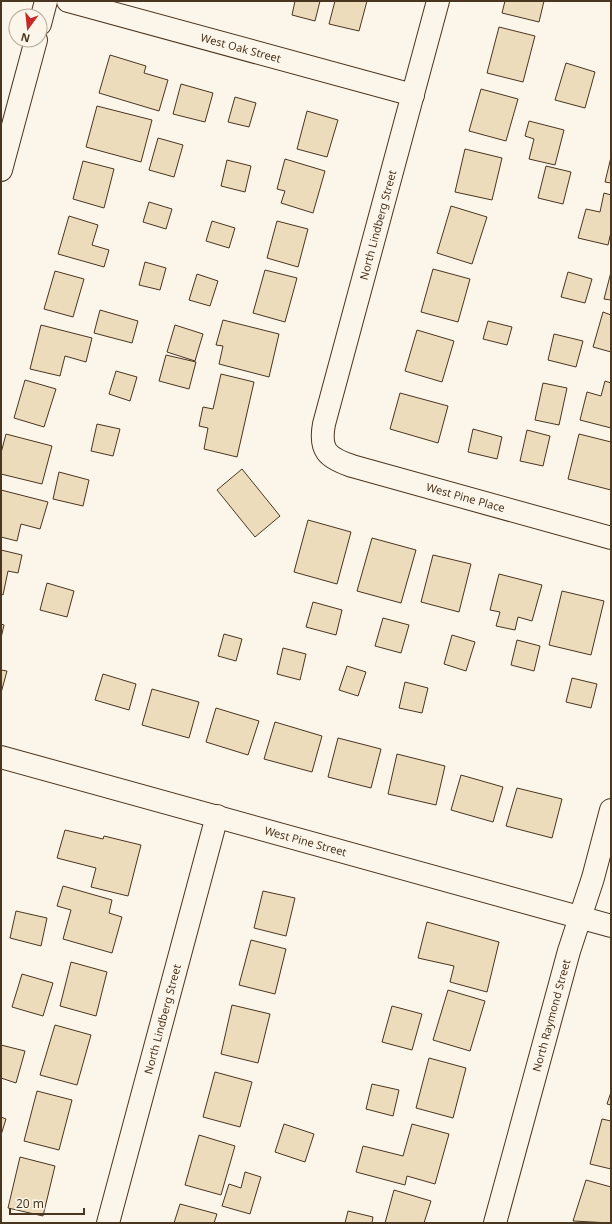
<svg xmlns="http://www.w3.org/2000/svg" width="612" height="1224" font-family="'Noto Sans',sans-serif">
<rect width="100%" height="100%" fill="#fbf6e9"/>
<g fill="#ecdcbc" stroke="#4a3520">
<polygon points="295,1 320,1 315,21 292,15"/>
<polygon points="335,1 367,1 359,31 329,24"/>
<polygon points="505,1 544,1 539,22 502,13"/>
<polygon points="499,27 535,36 523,82 487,73"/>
<polygon points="110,55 146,66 144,73 168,80 159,111 99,93"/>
<polygon points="566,63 595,72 585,108 555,100"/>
<polygon points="181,84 213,93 205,122 173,114"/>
<polygon points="481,89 518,99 506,141 469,131"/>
<polygon points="235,97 256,103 249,127 228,122"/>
<polygon points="97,106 152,120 141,162 86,147"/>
<polygon points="307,111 338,120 327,157 297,149"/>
<polygon points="529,121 564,130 555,165 529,159 534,139 525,136"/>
<polygon points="158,138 183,145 174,177 149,170"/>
<polygon points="465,149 502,158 492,200 455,192"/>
<polygon points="611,157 611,183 605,182"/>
<polygon points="285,159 325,171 313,213 281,203 285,191 277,189"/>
<polygon points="227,160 251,166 245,192 221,186"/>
<polygon points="83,161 114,169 104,208 73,199"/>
<polygon points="546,166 571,172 563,204 538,198"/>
<polygon points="604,193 611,195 611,232 608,245 578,238 586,209 600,212"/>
<polygon points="149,202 172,209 166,229 143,222"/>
<polygon points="451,206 487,217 472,264 437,253"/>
<polygon points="69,216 98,225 92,245 109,250 104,267 58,254"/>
<polygon points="212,221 235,228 229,248 206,241"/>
<polygon points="277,221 308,229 298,267 267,258"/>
<polygon points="145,262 166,268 160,290 139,285"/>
<polygon points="433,269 470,279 458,322 421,312"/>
<polygon points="265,270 297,278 285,322 253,313"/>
<polygon points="55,271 84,279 73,317 44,309"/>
<polygon points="568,272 592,279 585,303 561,297"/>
<polygon points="611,272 611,300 604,299"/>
<polygon points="197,274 218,281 210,306 189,300"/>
<polygon points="100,310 138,321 132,343 94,333"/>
<polygon points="603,312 611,315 611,352 593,347"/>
<polygon points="223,320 279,334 269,377 219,364 223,346 216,345"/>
<polygon points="488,321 512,327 507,345 483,339"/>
<polygon points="41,325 92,338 86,362 65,356 60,376 30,369"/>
<polygon points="175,325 203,334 195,361 167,352"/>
<polygon points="417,330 454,341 442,382 405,371"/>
<polygon points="554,334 583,341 576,367 548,360"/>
<polygon points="166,355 196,362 189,389 159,381"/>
<polygon points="116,371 137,377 130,401 109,394"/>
<polygon points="221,374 254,382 237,457 204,449 208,428 199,426 203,407 213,409"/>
<polygon points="25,380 56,389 44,427 14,418"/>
<polygon points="605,381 611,383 611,428 580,420 587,392 601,396"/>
<polygon points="543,383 567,388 559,425 535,420"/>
<polygon points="400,393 448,406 438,443 390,429"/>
<polygon points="97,424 120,429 113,456 91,451"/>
<polygon points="473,429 502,437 497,459 468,452"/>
<polygon points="527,430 550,436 543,466 520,461"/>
<polygon points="6,434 52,446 42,484 1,474 1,453"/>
<polygon points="579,434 611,442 611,490 568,479"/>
<polygon points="242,469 280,516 255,537 217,490"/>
<polygon points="59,472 89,480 83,506 53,499"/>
<polygon points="1,490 48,502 40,529 21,524 17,541 1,537"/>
<polygon points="308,520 351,532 337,584 294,572"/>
<polygon points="372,538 416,550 401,603 357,591"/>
<polygon points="1,550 22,555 18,573 8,571 3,595 1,594"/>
<polygon points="433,555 471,564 459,612 421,602"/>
<polygon points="499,574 542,585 532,621 518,617 515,630 496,626 500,612 490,610"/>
<polygon points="47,583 74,591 67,617 40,610"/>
<polygon points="562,591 604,601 591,655 549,645"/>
<polygon points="313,602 342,610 336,635 306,627"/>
<polygon points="383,618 409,625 401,653 375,646"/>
<polygon points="1,624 4,625 1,638"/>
<polygon points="224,634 242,639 236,661 218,656"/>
<polygon points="452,635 475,642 466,671 444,664"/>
<polygon points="517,640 540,646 534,671 511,665"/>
<polygon points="283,648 306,654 300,680 277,674"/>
<polygon points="347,666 366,672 358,696 339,690"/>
<polygon points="1,670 7,671 1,693"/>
<polygon points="103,674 136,684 129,710 95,700"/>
<polygon points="572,678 597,684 591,708 566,702"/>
<polygon points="405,682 428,688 422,713 399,708"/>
<polygon points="152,689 199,702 189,738 142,725"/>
<polygon points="216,708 259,721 248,755 206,742"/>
<polygon points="275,722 322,736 312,772 264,759"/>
<polygon points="338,738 381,749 371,788 328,777"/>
<polygon points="397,754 445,766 436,805 388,794"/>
<polygon points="461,775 503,787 493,822 451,810"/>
<polygon points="517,788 562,799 552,838 506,826"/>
<polygon points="65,830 103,839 104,836 141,845 128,896 91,887 96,868 57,858"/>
<polygon points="63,886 112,900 109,913 122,917 112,953 63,939 71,910 57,906"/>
<polygon points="263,891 295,898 286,936 254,928"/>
<polygon points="16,911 47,918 41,946 10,938"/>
<polygon points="427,922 499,942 487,992 450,982 454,966 418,958"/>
<polygon points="251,940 286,949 275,994 239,985"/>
<polygon points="71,962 107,972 96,1016 60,1006"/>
<polygon points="22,974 53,983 43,1016 12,1007"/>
<polygon points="448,990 485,1001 470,1051 433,1040"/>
<polygon points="232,1005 270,1014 258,1063 221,1054"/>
<polygon points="392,1006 422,1014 412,1050 382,1042"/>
<polygon points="55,1025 91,1035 77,1085 40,1075"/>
<polygon points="1,1045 25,1051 16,1083 1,1078"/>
<polygon points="429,1058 466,1068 453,1118 416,1108"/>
<polygon points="215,1072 252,1082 240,1127 203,1117"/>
<polygon points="372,1084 399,1090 393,1116 366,1109"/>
<polygon points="37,1091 72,1100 59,1150 24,1141"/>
<polygon points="611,1092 611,1105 607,1104"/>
<polygon points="1,1117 6,1119 1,1135"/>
<polygon points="602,1119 611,1121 611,1169 590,1164"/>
<polygon points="284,1124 314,1134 305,1162 275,1152"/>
<polygon points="412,1124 449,1134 435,1184 407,1176 405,1185 356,1172 363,1146 403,1156"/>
<polygon points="199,1135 235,1146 221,1195 185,1185"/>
<polygon points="20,1157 55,1166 43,1216 8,1208"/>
<polygon points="245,1172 261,1177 250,1214 222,1206 229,1184 241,1188"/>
<polygon points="586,1180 611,1187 611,1223 573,1221"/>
<polygon points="394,1190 431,1201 424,1223 385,1223"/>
<polygon points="180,1204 217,1214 214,1223 174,1223"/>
<polygon points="348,1211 373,1217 372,1223 345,1223"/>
</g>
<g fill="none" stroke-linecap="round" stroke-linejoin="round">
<g stroke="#4a3520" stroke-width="24">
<g id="street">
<path id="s1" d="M68,1L413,95"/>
<path id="s2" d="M438,1L324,424C319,451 328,458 352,466L611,538"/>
<path id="s3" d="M1,757L611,926"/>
<path id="s4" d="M108,1223L217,816"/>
<path id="s5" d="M495,1223L569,951L593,878L611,810"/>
</g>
</g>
<g stroke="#4a3520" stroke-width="24">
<g id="secondary">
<polyline points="40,24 46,1"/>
<polyline points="1,170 36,40"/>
</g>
</g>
<use href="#street" stroke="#fbf6e9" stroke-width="22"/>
<use href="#secondary" stroke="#fbf6e9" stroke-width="22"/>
</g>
<g text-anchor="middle" stroke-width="3" stroke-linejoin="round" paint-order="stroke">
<g font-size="11" fill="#4a3520" stroke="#fbf6e9">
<text dy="4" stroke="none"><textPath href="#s1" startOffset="179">West Oak Street</textPath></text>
<text transform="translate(378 225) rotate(-75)" y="4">North Lindberg Street</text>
<text dy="4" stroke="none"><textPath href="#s2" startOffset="614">West Pine Place</textPath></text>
<text dy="4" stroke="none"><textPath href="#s3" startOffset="316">West Pine Street</textPath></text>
<text dy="4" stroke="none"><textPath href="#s5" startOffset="215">North Raymond Street</textPath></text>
<text dy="4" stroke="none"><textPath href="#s4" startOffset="211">North Lindberg Street</textPath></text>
</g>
</g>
<rect width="612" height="1224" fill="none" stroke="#4a3520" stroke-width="4"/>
<g transform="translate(28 28) rotate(195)"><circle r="19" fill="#fbf6e9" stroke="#b4a999"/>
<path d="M0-3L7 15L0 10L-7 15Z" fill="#c62828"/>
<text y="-6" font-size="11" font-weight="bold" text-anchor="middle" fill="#4a3520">N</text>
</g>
<path d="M10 1208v6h74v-6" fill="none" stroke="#4a3520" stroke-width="2"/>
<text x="16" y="1208" font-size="12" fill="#4a3520" stroke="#fbf6e9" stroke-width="3" paint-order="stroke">20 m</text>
</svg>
